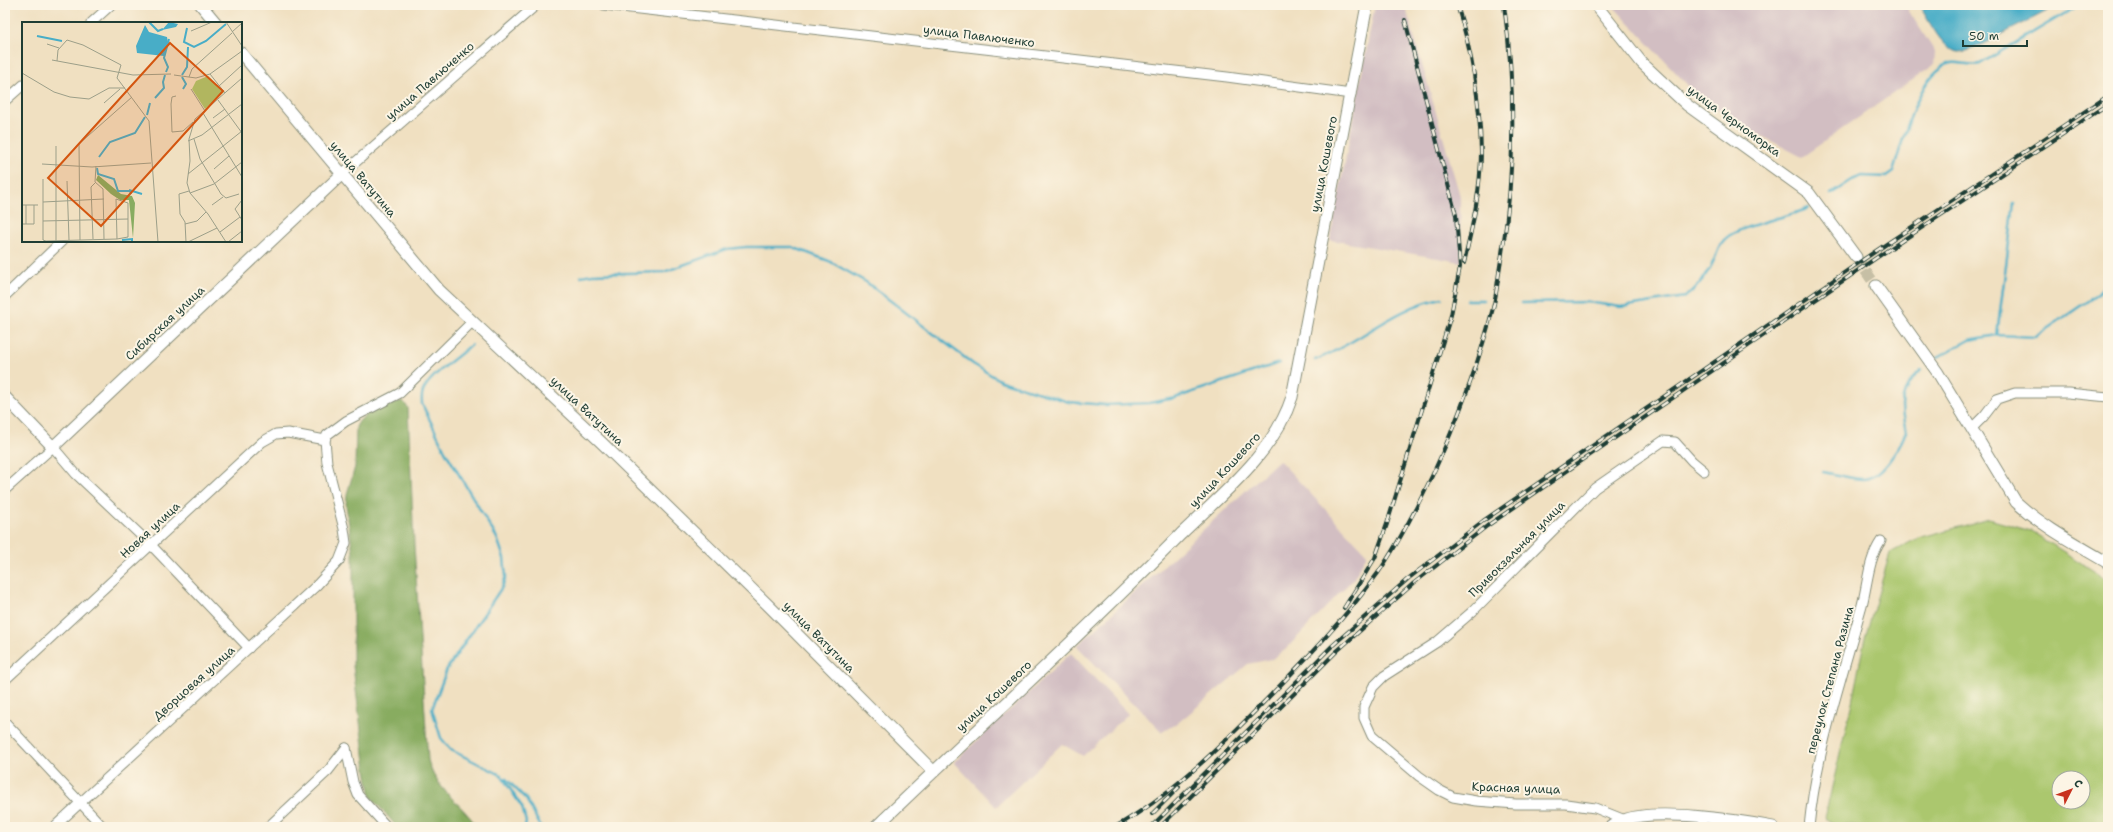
<svg xmlns="http://www.w3.org/2000/svg" width="2113" height="832" font-family="'Shantell Sans',sans-serif">
<rect width="100%" height="100%" fill="#fcf5e5"/>
<filter id="ink" filterUnits="userSpaceOnUse"><feTurbulence type="fractalNoise" baseFrequency=".025" numOctaves="2"/><feDisplacementMap in="SourceGraphic" scale="8" xChannelSelector="R" yChannelSelector="G"/><feConvolveMatrix kernelMatrix="1 2 1 2 8 2 1 2 1" color-interpolation-filters="sRGB"/></filter>
<filter id="wash" filterUnits="userSpaceOnUse"><feTurbulence type="fractalNoise" baseFrequency=".012" numOctaves="4" result="noise"/><feDisplacementMap in="SourceGraphic" scale="16" xChannelSelector="R" yChannelSelector="G"/><feGaussianBlur stdDeviation="0.9" result="paint"/><feColorMatrix in="noise" values="0 0 0 0 0 0 0 0 0 0 0 0 0 0 0 0 0 1.4 0 .05"/><feComposite in="paint" operator="in"/></filter>
<g filter="url(#wash)">
<rect width="100%" height="100%" fill="#f0e0c1"/>
<g fill="#d2bec2">
<polygon points="1375,5 1405,5 1460,196 1461,262 1330,240"/>
<polygon points="1612,5 1905,5 1935,52 1934,65 1802,157 1741,125 1695,93"/>
<polygon points="1279,460 1367,554 1354,578 1285,650 1272,659 1248,664 1179,722 1162,732 1077,646"/>
<polygon points="1071,653 1128,714 1083,756 1062,744 996,807 954,762"/>
</g>
<path fill="#abc76e" stroke="#658251" fill-rule="evenodd" d="M1989,519L2031,531L2108,580V827H1859L1836,824L1825,817L1852,702L1864,642L1890,553L1918,538ZM2059,778H2083V802H2059Z"/>
<path fill="#88ac61" stroke="#54744a" d="M403,401L408,408L414,545L428,760C436,791 461,802 477,827H397L371,797L366,770L353,666V553L346,505L347,494L355,467L356,427C363,411 387,403 403,401Z"/>
<path fill="#48adc7" stroke="#34757e" d="M1919,5H2059L1979,46C1972,49 1965,52 1958,52C1942,50 1927,17 1919,5Z"/>
<g fill="none" stroke-linecap="round" stroke-linejoin="round">
<g stroke="#48adc7" stroke-width="2.5">
<path d="M1831,194L1852,180L1862,176L1886,177L1893,172C1903,142 1918,70 1952,63C1961,62 1970,66 1980,64L2079,5"/>
<polyline points="581,276 592,274 664,272 727,249 746,247 792,247 829,261 866,282 973,364 1001,381 1069,402 1106,405 1149,403 1175,398 1279,363"/>
<polyline points="1467,300 1484,300"/>
<path d="M1522,303L1587,302L1621,307L1685,297C1698,288 1709,272 1715,258C1718,251 1719,244 1725,239C1737,226 1789,217 1809,208"/>
<polyline points="1997,335 2014,203"/>
<path d="M471,345C458,357 429,376 423,391C421,396 422,400 422,404L445,451L497,538L504,558L506,576L502,587L447,669L432,709L441,738L451,750L501,775L522,807L526,822L525,827"/>
<polyline points="1938,357 1969,340 1997,335 2035,337 2098,294 2108,279"/>
<path d="M1315,360C1360,343 1394,307 1442,298"/>
<path d="M1823,472C1836,474 1851,479 1863,479C1882,478 1899,448 1906,432C1900,404 1898,392 1921,370"/>
<polyline points="505,778 526,799 541,827"/>
</g>
</g>
</g>
<g filter="url(#ink)">
<g fill="none" stroke-linecap="round" stroke-linejoin="round">
<polyline stroke="#c6bfa5" stroke-width="11" stroke-dasharray="11 5.5" stroke-linecap="butt" points="1856,257 1876,286"/>
<g stroke="#888e7a" stroke-width="11">
<g id="minor">
<polyline points="604,5 1227,77 1351,94"/>
<polyline points="91,23 111,5"/>
<polyline points="5,101 23,85"/>
<polyline points="342,174 535,6"/>
<polyline points="5,296 62,241"/>
<polyline points="1972,428 1984,416 1997,399 2015,393 2068,393 2108,397"/>
<polyline points="5,490 53,447 76,474 151,545 249,648"/>
<polyline points="5,680 262,442 276,434 288,433 325,440"/>
<polyline points="5,722 103,827"/>
<polyline points="346,748 353,782 358,795 387,827"/>
<polyline points="1625,820 1595,808 1566,804 1516,804 1476,801 1453,797 1439,790 1419,776 1372,736 1364,718 1364,707 1373,687 1384,676 1437,642 1473,611 1595,488 1663,441 1675,442 1692,461 1704,471"/>
<polyline points="54,827 316,586 339,561 346,543 344,529 327,463 325,440 327,435 346,421 400,393 473,321"/>
<polyline points="268,827 328,771 346,748"/>
<path d="M1809,827C1816,753 1842,677 1862,605C1868,583 1868,560 1881,541"/>
</g>
</g>
<g stroke="#888e7a" stroke-width="13">
<g id="tertiary">
<polyline points="201,5 216,23"/>
<polyline points="1596,5 1642,63 1687,105 1809,193 1856,257"/>
<polyline points="241,53 439,290 602,443 770,607 933,771"/>
<path d="M1876,286L1938,373L2016,502C2043,527 2076,544 2108,563"/>
<polyline points="5,397 53,447 342,174"/>
<path d="M876,827C977,729 1082,635 1181,534C1222,494 1274,453 1292,397L1367,5"/>
<path d="M1610,827C1615,825 1619,822 1624,820C1655,808 1739,820 1773,827"/>
</g>
</g>
<use href="#minor" stroke="#fff" stroke-width="9"/>
<use href="#tertiary" stroke="#fff" stroke-width="11"/>
<g stroke="#1f3d34" stroke-width="4">
<g id="rail">
<path d="M1457,5C1472,51 1480,103 1481,152C1481,189 1472,228 1464,263"/>
<polyline points="1344,608 1375,558 1387,524 1451,315 1460,267 1456,215 1405,20"/>
<polyline points="1152,814 1179,787"/>
<path d="M1115,827C1169,797 1219,748 1263,703C1303,662 1344,620 1378,573C1399,543 1416,509 1432,476C1457,422 1478,366 1493,308C1497,293 1498,276 1501,260C1515,176 1516,90 1504,5"/>
<polyline points="1151,827 1332,646 1409,578 1483,521 1873,253 2108,96"/>
<polyline points="1160,827 1337,651 1414,583 1487,526 1876,258 2108,104"/>
</g>
</g>
<use href="#rail" stroke="#fcf5e5" stroke-width="2.5" stroke-dasharray="8" stroke-linecap="butt"/>
</g>
</g>
<g text-anchor="middle" stroke-width="4" stroke-linejoin="round" paint-order="stroke">
<g font-size="12" fill="#1f3d34" stroke="#fcf5e5">
<text transform="translate(979 36) rotate(7)" y="4">улица Павлюченко</text>
<text transform="translate(430 81) rotate(-41)" y="4">улица Павлюченко</text>
<text transform="translate(1734 121) rotate(36)" y="4">улица Черноморка</text>
<text transform="translate(1324 164) rotate(-79)" y="4">улица Кошевого</text>
<text transform="translate(363 179) rotate(50)" y="4">улица Ватутина</text>
<text transform="translate(165 323) rotate(-43)" y="4">Сибирская улица</text>
<text transform="translate(587 411) rotate(43)" y="4">улица Ватутина</text>
<text transform="translate(1225 470) rotate(-47)" y="4">улица Кошевого</text>
<text transform="translate(150 530) rotate(-43)" y="4">Новая улица</text>
<text transform="translate(1517 549) rotate(-45)" y="4">Привокзальная улица</text>
<text transform="translate(819 637) rotate(45)" y="4">улица Ватутина</text>
<text transform="translate(1830 680) rotate(-75)" y="4">переулок Степана Разина</text>
<text transform="translate(194 683) rotate(-42)" y="4">Дворцовая улица</text>
<text transform="translate(994 696) rotate(-43)" y="4">улица Кошевого</text>
<text transform="translate(1516 788) rotate(2)" y="4">Красная улица</text>
</g>
</g>
<g transform="translate(22 22)">
<rect width="220" height="220" fill="#f0e0c1"/>
<path d="M186,54L202,70L183,87L170,67L174,59Z" fill="#abc76e"/>
<path d="M76,153L99,172L110,174L113,181L111,216L107,178H98L89,172L74,158Z" fill="#88ac61"/>
<path d="M147,0L156,2L154,5L140,8ZM123,3L127,10L145,15L146,20L142,34L115,31L114,24Z" fill="#48adc7"/>
<path fill="none" stroke="#48adc7" stroke-width="2" d="M127,0L136,9L141,7M165,6L162,20L172,25L184,19L204,2M15,14L40,19M144,50L146,45L142,36L147,17M160,53L165,45L166,25M160,55L164,62L161,67M133,76L142,66L141,60L143,53M125,93L128,81M77,135L88,120L113,111L123,95M75,146L76,152L92,157L96,169H108L109,172M107,168L120,172M100,218L110,217V220"/>
<path fill="none" stroke="#9c9f89" stroke-width="1" d="M204,0L220,24M169,9L190,0M210,10L220,1M25,22L37,26M30,38L111,53L149,52M35,39L36,28L45,18L61,23L99,43L95,56L127,99L136,220M0,51L32,70L48,75L67,77L87,66H103M188,52L203,71M152,53L174,56L188,52L220,29M167,55L170,47L210,11M197,64L220,43M169,67L183,89M154,74L150,75L149,82L150,110L161,109L171,100M196,78L220,111M82,81L98,67M181,91L220,155M191,96L203,87M172,117L178,137L199,172L204,176L217,172M166,119L180,113L220,82M58,121L110,75M57,122L58,218M20,142L70,145L129,141M74,144L73,160L81,167L82,217M192,147L207,134M166,152L220,109M21,157V218L24,219L95,217L106,215V181L94,177L95,217M45,159L47,218M168,171L192,162L220,140M220,178L213,187L220,198M21,180L82,177M0,183H16M4,183V202M190,183L201,175M21,199L106,197M0,202H12V183M163,202L175,199L184,190M198,210L218,195M71,217L69,165L73,161M34,219V124M164,220L163,200L158,192L157,172L167,169M166,220L195,206M204,220L186,192L168,171L165,161L168,139L167,117L173,97L220,56M206,220L220,209"/>
<path fill="#d45610" fill-opacity="0.15" stroke="#d45610" stroke-width="2" d="M148,21L201,69L79,204L26,156Z"/>
<rect width="220" height="220" fill="none" stroke="#1f3d34" stroke-width="2"/>
</g>
<rect width="2113" height="832" fill="none" stroke="#fcf5e5" stroke-width="20"/>
<g transform="translate(2071 790) rotate(48)"><circle r="19" fill="#fcf5e5" stroke="#a4ab9e"/>
<path d="M0-3L7 15L0 10L-7 15Z" fill="#c8321e"/>
<text y="-6" font-size="11" font-weight="bold" text-anchor="middle" fill="#1f3d34">С</text>
</g>
<path d="M1963 40v6h64v-6" fill="none" stroke="#1f3d34" stroke-width="2"/>
<text x="1969" y="40" font-size="12" fill="#1f3d34" stroke="#fcf5e5" stroke-width="3" paint-order="stroke">50 m</text>
</svg>
